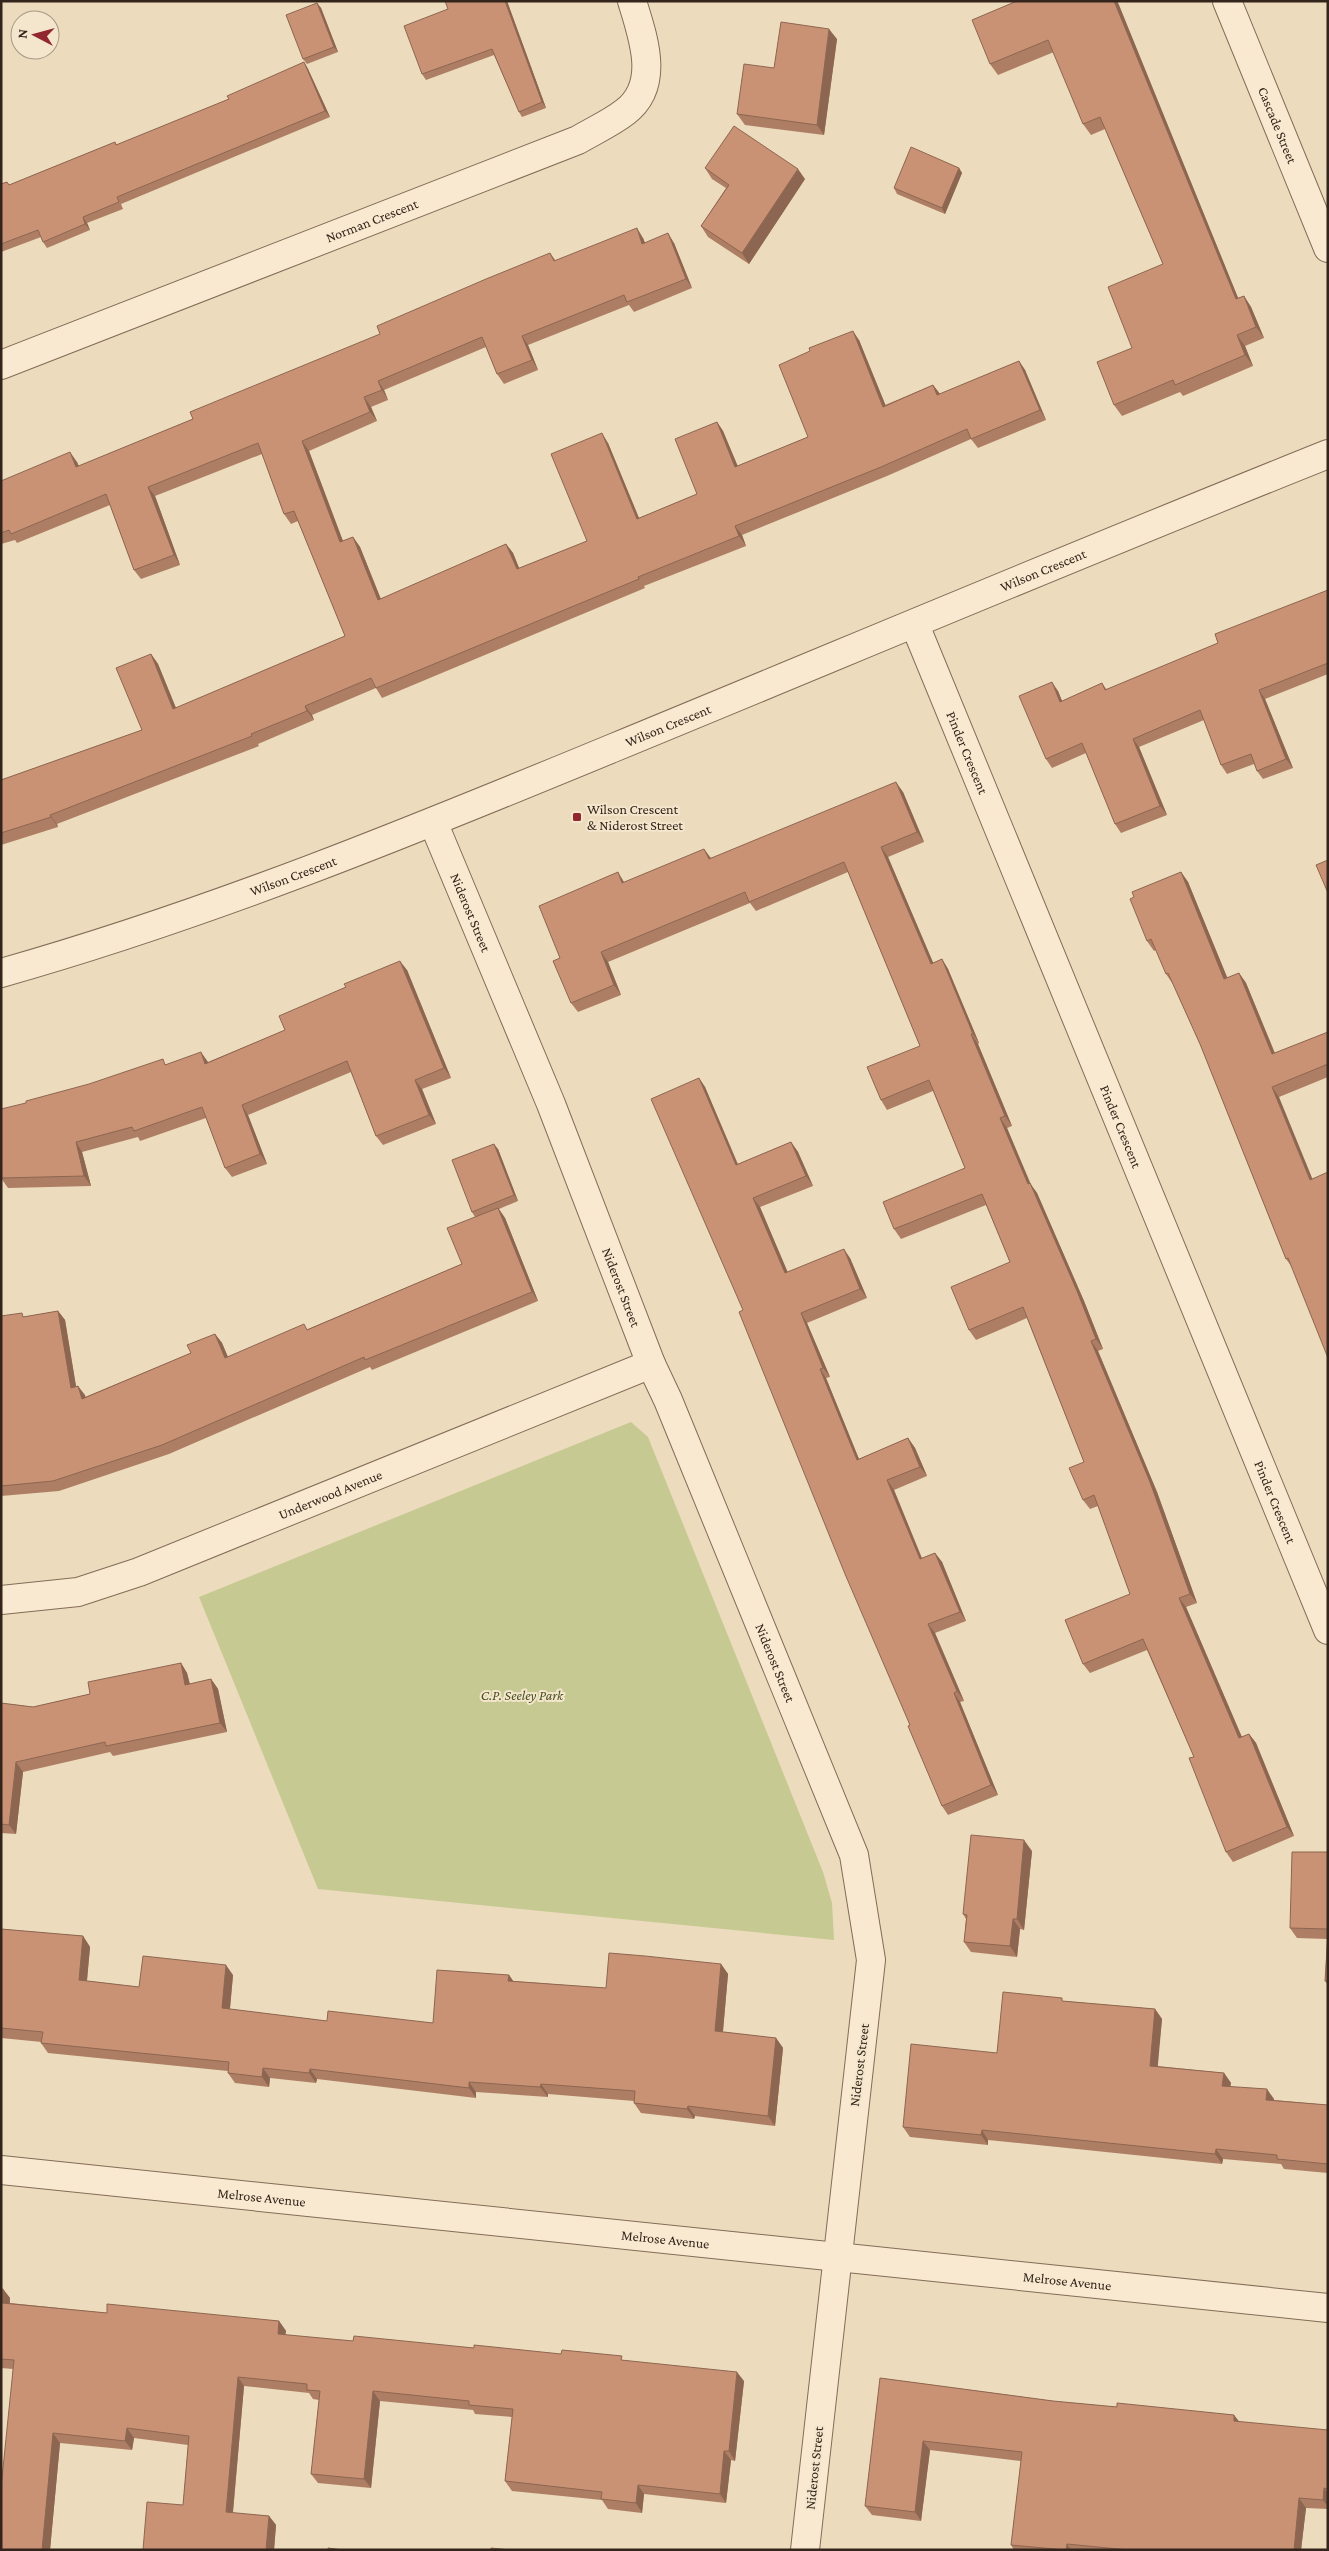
<svg xmlns="http://www.w3.org/2000/svg" width="1329" height="2551" font-family="'Crimson Pro',serif">
<rect width="100%" height="100%" fill="#ecdbbd"/>
<polygon fill="#c6c992" points="631,1422 648,1437 823,1872 832,1903 834,1940 318,1889 199,1597"/>
<g fill="none" stroke-linecap="round" stroke-linejoin="round">
<g stroke="#846c57" stroke-width="30">
<g id="minor">
<path id="s1" d="M1227,1L1328,248"/>
<path id="s2" d="M1,365L578,140C593,131 611,123 625,112C661,85 643,37 632,1"/>
<path id="s3" d="M915,625L1328,1630"/>
<path id="s4" d="M433,822L551,1104L651,1364L668,1400L854,1855L871,1960L805,2550"/>
<path id="s5" d="M1,1600L78,1592L139,1572L651,1364"/>
<path id="s6" d="M1,2170L1328,2308"/>
</g>
</g>
<g stroke="#846c57" stroke-width="30">
<g id="tertiary">
<path id="s7" d="M1,973C210,914 412,831 613,748C851,650 1088,550 1328,454"/>
</g>
</g>
<use href="#minor" stroke="#f8e9d0" stroke-width="28"/>
<use href="#tertiary" stroke="#f8e9d0" stroke-width="28"/>
</g>
<g fill="#ae7e64">
<polygon points="445,1 507,1 546,108 522,117 519,112 494,55 426,80 422,74 448,9"/>
<polygon points="1017,1 1117,1 1238,298 1244,296 1251,307 1264,338 1245,346 1253,366 1183,396 1180,392 1122,416 1114,405 1132,348 1163,264 1105,129 1091,135 1083,124 1054,52 998,75 990,64"/>
<polygon points="317,3 321,8 338,52 307,64 303,59"/>
<polygon points="837,39 824,135 745,125 737,114 774,68"/>
<polygon points="304,62 308,69 330,117 121,204 123,209 87,223 90,230 47,248 43,242 41,237 1,252 1,184 7,182 9,185 115,142 117,145 229,99"/>
<polygon points="705,168 805,179 749,264 708,237 701,226 726,188 712,179"/>
<polygon points="959,168 962,173 945,214 897,194 894,188"/>
<polygon points="643,238 645,243 674,243 692,288 634,312 629,305 528,345 538,370 504,384 497,374 486,347 384,390 388,400 371,407 377,421 309,451 343,541 353,537 360,547 381,599 506,544 513,553 519,568 587,541 608,443 639,518 697,494 717,422 723,431 737,466 808,437 859,340 885,405 933,385 940,394 1019,361 1025,370 1046,420 978,448 971,439 887,476 742,535 746,546 644,586 645,588 382,698 376,688 312,715 314,720 258,744 259,746 57,824 58,827 1,845 1,780 142,730 151,654 158,664 176,708 345,636 298,521 291,524 284,514 262,454 155,496 180,565 141,579 134,570 110,505 17,543 15,540 1,544 1,481 77,462 79,466 193,419 380,334 550,253 556,261"/>
<polygon points="1328,590 1328,674 1265,699 1293,768 1263,779 1257,771 1254,764 1227,774 1221,765 1204,720 1139,747 1167,815 1121,833 1115,824 1086,753 1052,768 1046,759 1058,691 1062,701 1102,683 1107,690 1218,643"/>
<polygon points="903,792 924,842 888,857 933,963 942,959 948,969 979,1043 978,1044 1012,1126 1007,1128 1030,1184 1037,1193 1084,1301 1103,1349 1098,1351 1157,1492 1197,1603 1186,1607 1242,1737 1249,1734 1256,1743 1294,1836 1233,1862 1226,1852 1194,1757 1147,1650 1090,1673 1083,1664 1130,1594 1098,1506 1090,1509 1083,1500 1084,1462 1027,1318 976,1340 969,1330 1010,1262 986,1205 901,1239 894,1229 965,1168 933,1091 887,1110 881,1100 920,1046 848,872 756,911 750,903 608,962 621,995 578,1012 571,1003 560,958 704,849 711,858"/>
<polygon points="1181,872 1188,882 1227,978 1239,973 1246,983 1275,1053 1328,1032 1328,1077 1279,1097 1292,1267 1286,1259 1200,1044 1173,984 1166,974 1156,950 1154,951 1147,941 1134,897"/>
<polygon points="407,970 451,1078 422,1089 436,1124 383,1145 376,1136 351,1072 248,1115 267,1164 232,1177 225,1168 206,1118 140,1141 138,1137 82,1152 91,1186 8,1188 1,1178 26,1103 167,1064 208,1062 285,1030"/>
<polygon points="699,1078 705,1087 738,1164 791,1142 798,1152 813,1186 760,1207 787,1272 850,1258 867,1298 807,1323 830,1377 826,1378 859,1459 908,1438 915,1448 927,1476 894,1490 922,1558 935,1553 942,1562 966,1621 935,1633 964,1701 960,1702 998,1795 948,1815 942,1806 910,1725 743,1310"/>
<polygon points="498,1149 518,1201 499,1209 505,1218 538,1301 372,1370 370,1367 169,1454 59,1491 1,1496 1,1316 25,1317 58,1311 65,1320 76,1387 78,1386 85,1397 191,1353 215,1334 222,1343 228,1357 308,1329 462,1264 475,1217 472,1212"/>
<polygon points="181,1663 187,1673 190,1684 211,1679 218,1689 227,1732 113,1756 110,1752 23,1772 16,1834 1,1833 1,1703 33,1707 90,1694"/>
<polygon points="1032,1851 1024,1930 1020,1929 1017,1957 971,1952 964,1942 966,1919 963,1914"/>
<polygon points="1328,1852 1328,1985 1325,1981 1327,1939 1297,1938 1290,1928"/>
<polygon points="1,1929 83,1936 90,1947 87,1981 139,1987 233,1975 230,2009 327,2021 433,2023 509,1975 513,1981 606,1988 721,1964 728,1974 723,2032 776,2038 783,2048 775,2126 695,2116 694,2119 641,2113 634,2103 634,2101 548,2094 548,2097 476,2092 476,2098 317,2079 316,2083 270,2078 269,2087 235,2083 228,2073 228,2071 48,2053 41,2043 42,2042 1,2038"/>
<polygon points="1064,2001 1155,2009 1162,2019 1157,2066 1224,2073 1231,2083 1230,2086 1274,2099 1274,2100 1328,2105 1328,2173 1284,2169 1281,2164 1223,2159 1222,2164 988,2140 988,2145 910,2137 903,2127"/>
<polygon points="1,2289 3,2289 10,2298 10,2303 107,2313 279,2321 286,2331 285,2335 353,2341 474,2348 625,2361 744,2381 735,2461 731,2460 726,2503 644,2494 642,2513 608,2509 602,2500 512,2491 505,2481 512,2417 475,2414 473,2410 380,2401 371,2488 318,2483 311,2474 319,2400 313,2399 309,2393 244,2386 233,2513 269,2516 276,2525 274,2550 143,2550 183,2505 188,2445 134,2438 132,2450 60,2443 50,2550 1,2550 13,2369 1,2368"/>
<polygon points="880,2378 1053,2401 1117,2407 1234,2415 1239,2422 1328,2430 1328,2509 1306,2508 1301,2550 1014,2550 1011,2545 1021,2461 930,2450 921,2521 872,2515 865,2506"/>
</g>
<g fill="#8d6651">
<polygon points="505,1 507,1 546,108 542,102"/>
<polygon points="1114,1 1117,1 1119,5 1243,310 1236,299"/>
<polygon points="317,3 321,8 338,52 334,47"/>
<polygon points="829,29 837,39 824,135 817,125"/>
<polygon points="304,62 308,69 330,117 325,111"/>
<polygon points="959,168 962,173 945,214 942,208"/>
<polygon points="798,169 805,179 749,264 742,253"/>
<polygon points="83,217 87,223 90,230 85,224"/>
<polygon points="637,228 643,238 649,253 642,244"/>
<polygon points="668,233 674,243 692,288 686,279"/>
<polygon points="1244,296 1251,307 1264,338 1256,327"/>
<polygon points="853,331 859,340 890,416 883,407"/>
<polygon points="1237,335 1245,346 1253,366 1245,355"/>
<polygon points="522,336 528,345 538,370 532,360"/>
<polygon points="1019,361 1025,370 1046,420 1040,410"/>
<polygon points="378,381 384,390 388,400 382,390"/>
<polygon points="933,385 940,394 937,395"/>
<polygon points="364,397 371,407 377,421 370,412"/>
<polygon points="717,422 723,431 742,476 735,467"/>
<polygon points="602,433 608,443 643,528 637,519"/>
<polygon points="302,441 309,451 347,552 340,542"/>
<polygon points="70,452 77,462 83,477 76,467"/>
<polygon points="148,487 155,496 180,565 174,555"/>
<polygon points="735,526 742,535 746,546 739,536"/>
<polygon points="353,537 360,547 385,610 378,600"/>
<polygon points="506,544 513,553 523,578 517,569"/>
<polygon points="151,654 158,664 180,718 173,709"/>
<polygon points="1052,682 1058,691 1066,711 1060,702"/>
<polygon points="1259,690 1265,699 1293,768 1286,759"/>
<polygon points="305,706 312,715 314,720 307,711"/>
<polygon points="1133,739 1139,747 1167,815 1160,806"/>
<polygon points="896,782 903,792 924,842 917,832"/>
<polygon points="50,815 57,824 58,827 51,817"/>
<polygon points="881,847 888,857 938,974 931,964"/>
<polygon points="704,849 711,859 709,859"/>
<polygon points="618,872 624,882 622,883"/>
<polygon points="1181,872 1188,882 1232,989 1224,979"/>
<polygon points="601,952 608,962 621,995 614,985"/>
<polygon points="942,959 948,969 979,1043 973,1034"/>
<polygon points="400,961 407,970 451,1078 444,1068"/>
<polygon points="1239,973 1246,983 1279,1064 1272,1054"/>
<polygon points="971,1034 978,1044 1012,1126 1005,1116"/>
<polygon points="201,1052 208,1062 212,1073 205,1064"/>
<polygon points="699,1078 705,1087 742,1175 736,1165"/>
<polygon points="415,1080 422,1089 436,1124 429,1115"/>
<polygon points="1272,1087 1279,1097 1317,1190 1310,1180"/>
<polygon points="242,1105 248,1115 267,1164 260,1154"/>
<polygon points="1000,1118 1007,1128 1035,1194 1028,1184"/>
<polygon points="76,1142 82,1152 91,1186 84,1176"/>
<polygon points="791,1142 798,1152 813,1186 806,1176"/>
<polygon points="494,1144 498,1149 518,1201 514,1195"/>
<polygon points="1030,1183 1037,1193 1084,1301 1103,1349 1096,1339"/>
<polygon points="753,1198 760,1207 792,1282 785,1273"/>
<polygon points="498,1208 505,1218 538,1301 532,1292"/>
<polygon points="844,1249 850,1258 867,1298 860,1289"/>
<polygon points="58,1311 65,1320 78,1398 71,1388"/>
<polygon points="801,1313 807,1323 830,1377 823,1368"/>
<polygon points="215,1334 222,1343 232,1367 225,1358"/>
<polygon points="1091,1341 1098,1351 1157,1492 1197,1603 1190,1594"/>
<polygon points="820,1369 826,1378 863,1469 857,1460"/>
<polygon points="78,1386 85,1395 89,1408 82,1399"/>
<polygon points="908,1438 915,1448 927,1476 920,1467"/>
<polygon points="887,1480 894,1490 926,1569 920,1559"/>
<polygon points="935,1553 942,1562 966,1621 960,1612"/>
<polygon points="1179,1598 1186,1607 1246,1747 1239,1738"/>
<polygon points="928,1624 935,1633 964,1701 957,1691"/>
<polygon points="181,1663 187,1673 192,1694 185,1685"/>
<polygon points="211,1679 218,1689 227,1732 220,1723"/>
<polygon points="954,1693 960,1702 998,1795 991,1785"/>
<polygon points="1249,1734 1256,1743 1294,1836 1287,1827"/>
<polygon points="16,1762 23,1772 16,1834 9,1825"/>
<polygon points="1024,1840 1032,1851 1024,1930 1017,1919"/>
<polygon points="1013,1919 1020,1929 1017,1957 1010,1946"/>
<polygon points="83,1936 90,1947 86,1990 79,1980"/>
<polygon points="721,1964 728,1974 722,2041 715,2031"/>
<polygon points="226,1965 233,1975 229,2018 222,2008"/>
<polygon points="509,1975 516,1985 508,1981"/>
<polygon points="1155,2009 1162,2019 1157,2075 1150,2066"/>
<polygon points="776,2038 783,2048 775,2126 768,2116"/>
<polygon points="263,2068 270,2078 269,2087 262,2077"/>
<polygon points="310,2069 317,2079 316,2083 309,2073"/>
<polygon points="1224,2073 1231,2083 1229,2095 1222,2086"/>
<polygon points="469,2082 476,2092 476,2098 469,2088"/>
<polygon points="541,2084 548,2094 548,2097 540,2087"/>
<polygon points="1267,2089 1274,2099 1273,2109 1266,2100"/>
<polygon points="688,2106 695,2116 694,2119 687,2109"/>
<polygon points="982,2130 988,2140 988,2145 981,2135"/>
<polygon points="1216,2149 1223,2159 1222,2164 1215,2154"/>
<polygon points="3,2289 10,2298 9,2312 2,2303"/>
<polygon points="279,2321 286,2331 284,2344 278,2334"/>
<polygon points="737,2372 744,2381 735,2461 729,2451"/>
<polygon points="238,2377 244,2386 232,2521 226,2512"/>
<polygon points="373,2391 380,2401 371,2488 364,2479"/>
<polygon points="1234,2415 1241,2424 1234,2421"/>
<polygon points="127,2428 134,2438 132,2450 125,2441"/>
<polygon points="53,2433 60,2443 50,2550 42,2550"/>
<polygon points="923,2441 930,2450 921,2521 915,2512"/>
<polygon points="724,2451 731,2460 726,2503 720,2494"/>
<polygon points="638,2485 644,2494 642,2513 636,2503"/>
<polygon points="1324,2488 1328,2493 1328,2507 1323,2500"/>
<polygon points="1299,2498 1306,2508 1301,2550 1294,2550"/>
<polygon points="269,2516 276,2525 274,2550 266,2550"/>
<polygon points="1067,2544 1071,2550 1066,2550"/>
</g>
<g fill="#ca9274" stroke="#8d6651">
<polygon points="445,1 505,1 542,102 519,112 492,49 422,74 404,26 448,9"/>
<polygon points="1017,1 1114,1 1236,299 1244,296 1256,327 1237,335 1245,355 1175,385 1173,380 1114,405 1097,362 1132,348 1108,287 1163,264 1100,117 1083,124 1048,40 990,64 972,20"/>
<polygon points="317,3 334,47 303,59 286,15"/>
<polygon points="781,22 829,29 817,125 737,114 744,64 774,68"/>
<polygon points="304,62 325,111 117,197 119,202 83,217 85,224 43,242 38,230 1,244 1,184 7,182 9,185 115,142 116,145 229,99 227,96"/>
<polygon points="734,126 798,169 742,253 701,226 729,185 705,168"/>
<polygon points="911,147 959,168 942,208 894,188"/>
<polygon points="637,228 642,244 668,233 686,279 627,302 624,295 522,336 532,360 497,374 482,337 378,381 382,390 364,397 370,412 302,441 340,542 353,537 378,600 506,544 517,569 587,541 551,454 602,433 637,519 697,494 675,439 717,422 735,467 808,437 779,365 810,351 809,348 853,331 883,407 933,385 937,395 1019,361 1040,410 971,439 967,429 881,467 735,526 739,536 638,577 639,579 376,688 371,678 305,706 307,711 251,734 252,736 50,815 51,817 1,833 1,780 142,730 116,668 151,654 173,709 345,636 294,511 284,514 258,443 148,487 174,555 134,570 106,494 11,534 9,530 1,533 1,481 70,452 76,467 193,419 190,412 380,334 377,326 486,279 550,253 554,261"/>
<polygon points="1328,590 1328,663 1259,690 1286,759 1257,771 1251,754 1221,765 1200,710 1133,739 1160,806 1115,824 1082,743 1046,759 1019,696 1052,682 1060,702 1102,683 1105,690 1218,643 1215,634"/>
<polygon points="896,782 917,832 881,847 931,964 942,959 973,1034 971,1034 1005,1116 1000,1118 1028,1184 1030,1183 1077,1291 1096,1339 1091,1341 1150,1482 1190,1594 1179,1598 1239,1738 1249,1734 1287,1827 1226,1852 1189,1758 1194,1757 1143,1639 1083,1664 1065,1620 1130,1594 1094,1495 1083,1500 1069,1468 1084,1462 1023,1307 969,1330 951,1287 1010,1262 982,1194 894,1229 883,1202 965,1168 929,1080 881,1100 867,1067 920,1046 844,862 749,902 745,892 601,952 614,985 571,1003 553,961 560,958 539,906 618,872 622,883 704,849 709,859"/>
<polygon points="1328,860 1328,893 1316,865"/>
<polygon points="1181,872 1224,979 1239,973 1272,1054 1328,1032 1328,1064 1272,1087 1310,1180 1328,1172 1328,1358 1288,1258 1286,1259 1200,1044 1168,973 1166,974 1151,939 1147,941 1130,899 1134,897 1132,892"/>
<polygon points="400,961 444,1068 415,1080 429,1115 376,1136 347,1061 242,1105 260,1154 225,1168 202,1107 134,1131 132,1127 76,1142 84,1176 1,1178 1,1109 26,1103 26,1101 89,1084 163,1059 165,1065 201,1052 205,1064 285,1030 279,1016 346,987 344,984"/>
<polygon points="699,1078 736,1165 791,1142 806,1176 753,1198 785,1273 844,1249 860,1289 801,1313 823,1368 820,1369 857,1460 908,1438 920,1467 887,1480 920,1559 935,1553 960,1612 928,1624 957,1691 954,1693 991,1785 942,1806 908,1726 910,1725 845,1574 739,1312 743,1310 651,1099"/>
<polygon points="494,1144 514,1195 472,1212 452,1160"/>
<polygon points="498,1208 532,1292 365,1360 364,1357 162,1445 53,1481 1,1486 1,1316 22,1313 23,1317 58,1311 71,1388 78,1386 82,1399 191,1353 187,1345 215,1334 225,1358 304,1324 307,1330 462,1264 447,1228"/>
<polygon points="181,1663 185,1685 211,1679 220,1723 106,1746 105,1742 16,1762 9,1825 1,1824 1,1703 33,1707 90,1694 88,1682"/>
<polygon points="971,1835 1024,1840 1017,1919 1013,1919 1010,1946 964,1942 967,1915 963,1914"/>
<polygon points="1292,1852 1328,1852 1328,1929 1290,1928"/>
<polygon points="1,1929 83,1936 79,1980 139,1987 143,1956 226,1965 222,2008 327,2021 328,2011 433,2023 437,1970 509,1975 508,1981 606,1988 609,1953 645,1956 721,1964 715,2031 776,2038 768,2116 688,2106 687,2109 634,2103 635,2091 541,2084 540,2087 469,2082 469,2088 310,2069 309,2073 263,2068 262,2077 228,2073 229,2062 41,2043 43,2032 1,2028"/>
<polygon points="1328,1934 1328,1981 1325,1981"/>
<polygon points="1003,1992 1062,1998 1062,2001 1155,2009 1150,2066 1224,2073 1222,2086 1267,2089 1266,2100 1328,2105 1328,2164 1277,2159 1277,2155 1216,2149 1215,2154 982,2130 981,2135 903,2127 911,2044 997,2053"/>
<polygon points="1,2289 3,2289 2,2303 107,2313 107,2304 279,2321 278,2334 353,2341 354,2336 474,2348 474,2345 561,2354 562,2350 622,2356 621,2360 737,2372 729,2451 724,2451 720,2494 638,2485 636,2503 601,2499 602,2492 505,2481 513,2409 469,2405 469,2401 373,2391 364,2479 311,2474 320,2391 307,2390 307,2384 238,2377 226,2512 269,2516 266,2550 143,2550 147,2502 183,2505 189,2436 127,2428 125,2441 53,2433 42,2550 1,2550 1,2488 14,2360 1,2359"/>
<polygon points="880,2378 1053,2401 1117,2407 1117,2403 1234,2415 1234,2421 1328,2430 1328,2489 1324,2488 1323,2500 1299,2498 1294,2550 1129,2550 1067,2544 1066,2550 1011,2545 1022,2452 923,2441 915,2512 865,2506"/>
<polygon points="328,2548 343,2550 328,2550"/>
<polygon points="491,2548 510,2550 491,2550"/>
</g>
<rect fill="#912830" stroke="#f4e6cc" stroke-width="2" x="572" y="812" width="10" height="10" rx="2.5"/>
<g text-anchor="middle" stroke-width="4" stroke-linejoin="round" paint-order="stroke">
<g font-size="14" fill="#33251b" stroke="#f4e6cc">
<text dy="5" stroke="none"><textPath href="#s1" startOffset="134">Cascade Street</textPath></text>
<text dy="5" stroke="none"><textPath href="#s2" startOffset="398">Norman Crescent</textPath></text>
<text dy="5" stroke="none"><textPath href="#s7" startOffset="1118">Wilson Crescent</textPath></text>
<text dy="5" stroke="none"><textPath href="#s7" startOffset="712">Wilson Crescent</textPath></text>
<text dy="5" stroke="none"><textPath href="#s3" startOffset="138">Pinder Crescent</textPath></text>
<text dy="5" stroke="none"><textPath href="#s7" startOffset="308">Wilson Crescent</textPath></text>
<text dy="5" stroke="none"><textPath href="#s4" startOffset="98">Niderost Street</textPath></text>
<text dy="5" stroke="none"><textPath href="#s3" startOffset="542">Pinder Crescent</textPath></text>
<text dy="5" stroke="none"><textPath href="#s4" startOffset="502">Niderost Street</textPath></text>
<text dy="5" stroke="none"><textPath href="#s5" startOffset="348">Underwood Avenue</textPath></text>
<text dy="5" stroke="none"><textPath href="#s3" startOffset="948">Pinder Crescent</textPath></text>
<text dy="5" stroke="none"><textPath href="#s4" startOffset="908">Niderost Street</textPath></text>
<text transform="translate(859 2065) rotate(-83)" y="5">Niderost Street</text>
<text dy="5" stroke="none"><textPath href="#s6" startOffset="262">Melrose Avenue</textPath></text>
<text dy="5" stroke="none"><textPath href="#s6" startOffset="668">Melrose Avenue</textPath></text>
<text dy="5" stroke="none"><textPath href="#s6" startOffset="1072">Melrose Avenue</textPath></text>
<text transform="translate(814 2468) rotate(-84)" y="5">Niderost Street</text>
</g>
<g font-size="14" fill="#33251b" stroke="#f4e6cc" text-anchor="start">
<text x="587" y="814">Wilson Crescent<tspan x="587" dy="16">&amp; Niderost Street</tspan></text>
</g>
<g font-size="14" font-style="italic" fill="#474f22" stroke="#f4e6cc">
<text x="522" y="1700">C.P. Seeley Park</text>
</g>
</g>
<rect width="1329" height="2551" fill="none" stroke="#33251b" stroke-width="5"/>
<g transform="translate(35 35) rotate(276)"><circle r="24" fill="#f4e6cc" stroke="#a79985"/>
<path d="M0-4L9 19L0 12L-9 19Z" fill="#912830"/>
<text y="-8" font-size="14" font-weight="bold" text-anchor="middle" fill="#33251b">N</text>
</g>
</svg>
